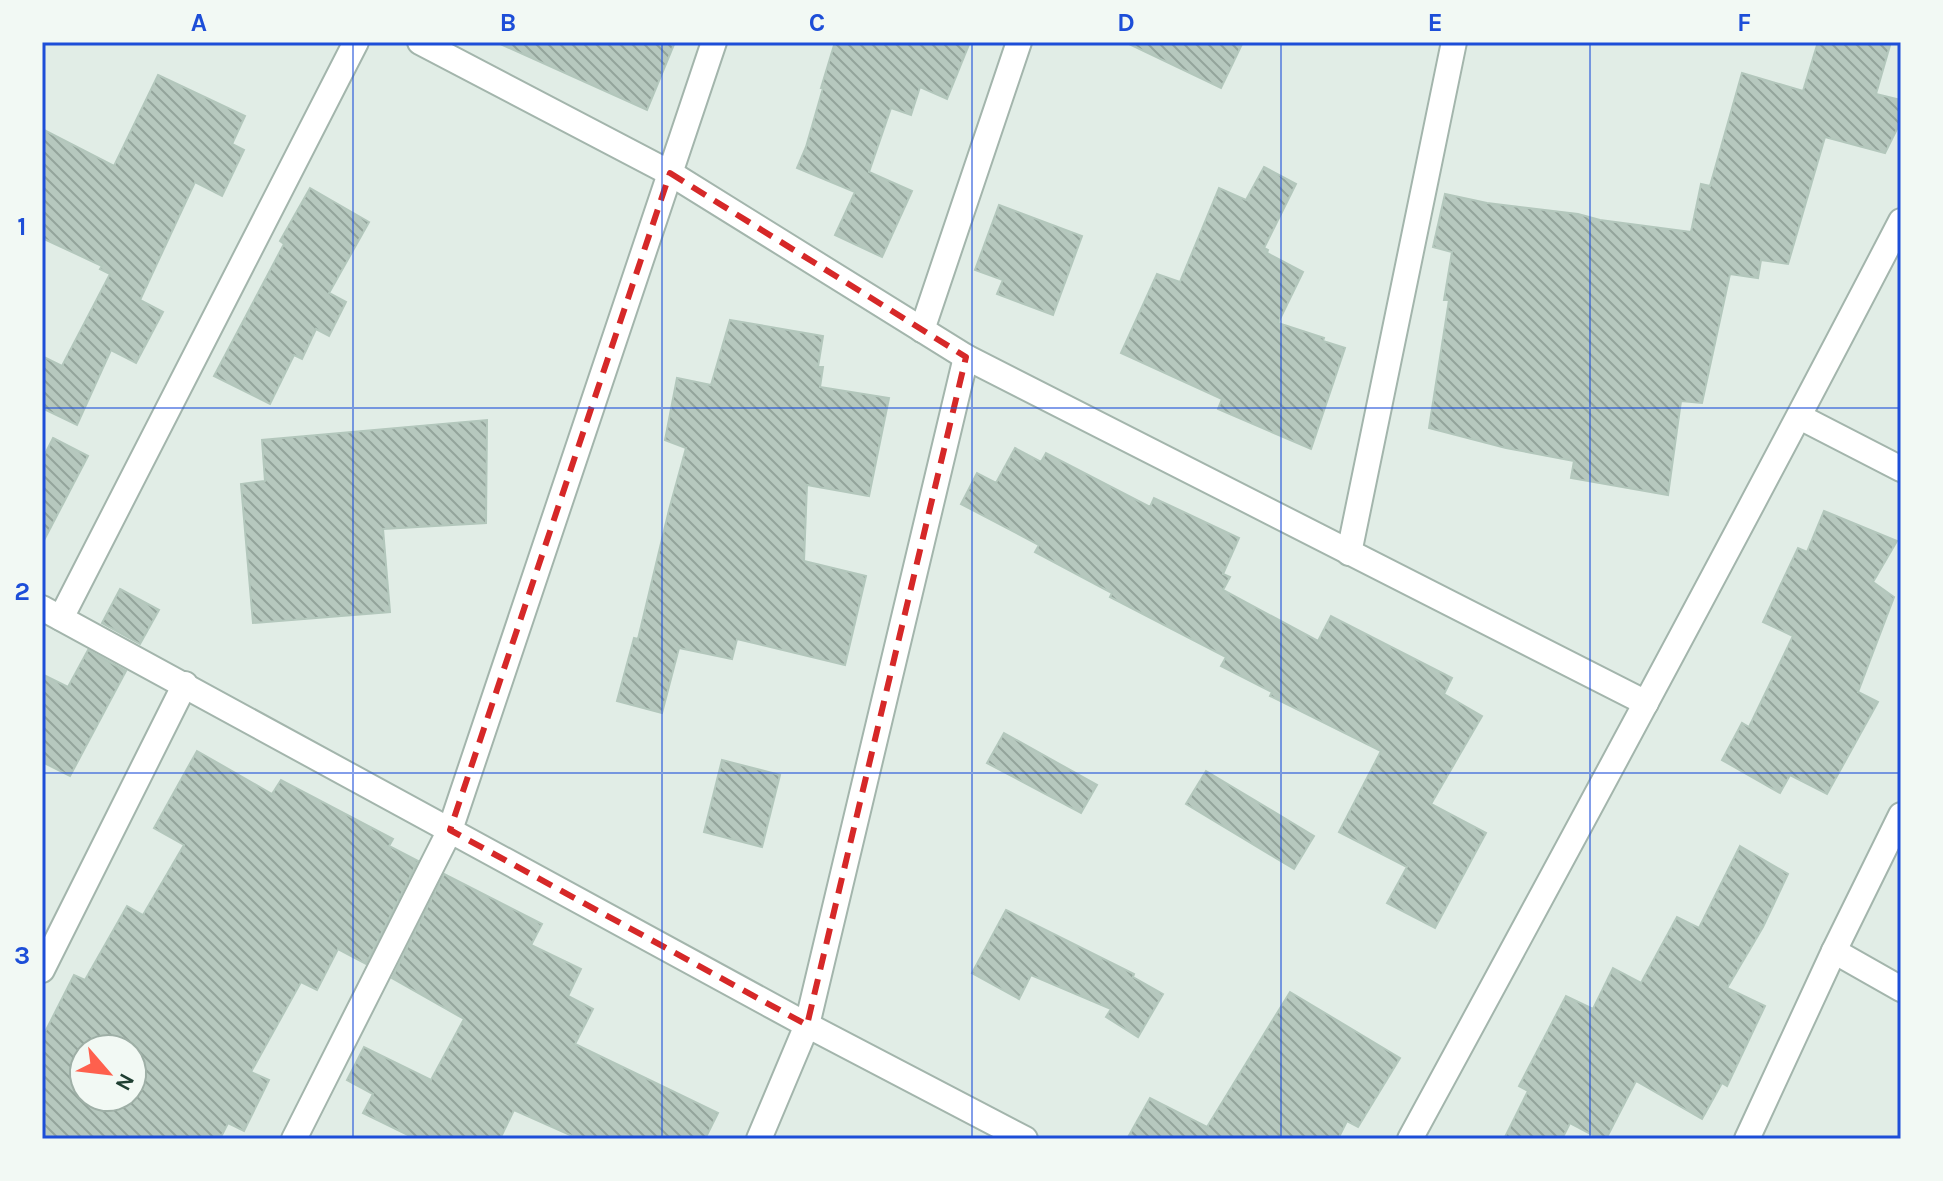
<svg xmlns="http://www.w3.org/2000/svg" width="1943" height="1181" font-family="Karla,sans-serif">
<defs>
<pattern id="building-back-hatch" width="6" height="6" patternUnits="userSpaceOnUse" patternTransform="scale(2)"><rect width="6" height="6" fill="#b6c8be"/><path d="M-1 5l2 2M0 0l6 6M5-1l2 2" fill="none" stroke="#93a49b"/></pattern>
</defs>
<rect width="100%" height="100%" fill="#e1ede6"/>
<g fill="url(#building-back-hatch)" stroke="#b3c7bc" stroke-width="2" fill-rule="evenodd">
<polygon points="496,42 675,42 647,110"/>
<polygon points="835,42 970,42 947,99 920,87 911,115 891,108 869,172 912,191 882,257 835,235 855,192 797,168 806,147 823,88 821,88"/>
<polygon points="1125,42 1243,42 1221,88"/>
<polygon points="1818,42 1891,42 1876,94 1901,100 1901,121 1885,153 1825,137 1788,264 1761,260 1758,278 1730,274 1702,403 1681,401 1668,495 1571,478 1574,461 1506,448 1429,428 1449,300 1444,300 1452,252 1433,247 1445,194 1487,203 1578,214 1600,220 1691,232 1701,184 1710,186 1742,73 1803,91"/>
<polygon points="158,75 245,116 232,144 244,150 222,196 195,182 140,300 163,312 136,363 111,350 77,425 42,408 42,356 62,366 110,274 100,269 102,266 42,238 42,129 114,166"/>
<polygon points="1264,167 1296,184 1264,248 1268,250 1267,253 1303,272 1278,323 1324,338 1323,341 1345,348 1311,449 1218,409 1222,399 1121,353 1157,274 1180,282 1219,188 1246,200"/>
<polygon points="310,188 369,222 329,293 346,302 329,336 316,329 302,359 294,355 270,404 214,376 284,244 280,241"/>
<polygon points="999,205 1082,236 1053,315 997,294 1003,280 975,270"/>
<polygon points="730,320 823,336 818,367 823,367 820,387 889,398 869,496 807,485 804,561 866,576 845,665 737,639 732,659 679,648 662,713 617,701 634,638 638,639 669,510 686,448 665,440 677,378 711,385"/>
<polygon points="487,420 486,523 383,529 390,612 253,623 241,484 265,481 262,440"/>
<polygon points="53,438 88,456 42,544 42,460"/>
<polygon points="1015,448 1041,462 1046,453 1150,507 1154,498 1239,538 1223,574 1230,577 1223,590 1318,641 1331,616 1452,678 1444,694 1482,716 1431,804 1486,833 1435,928 1387,903 1407,867 1339,832 1381,751 1270,696 1272,692 1221,666 1226,657 1110,597 1112,593 1035,552 1039,545 961,504 977,473 996,483"/>
<polygon points="1824,511 1897,541 1873,582 1894,597 1858,692 1878,702 1827,794 1790,775 1780,793 1722,760 1742,723 1749,727 1793,636 1763,622 1798,548 1807,552"/>
<polygon points="120,589 159,610 140,644 102,623"/>
<polygon points="88,650 126,671 70,776 42,762 42,674 68,687"/>
<polygon points="1004,733 1097,785 1081,813 987,763"/>
<path d="M197,751L272,794L281,780L393,839L389,846L418,861L366,964L338,949L317,990L301,982L251,1072L269,1080L244,1131L228,1123L220,1139H42V1038L74,975L85,980L127,906L143,915L184,845L154,828ZM84,1049H132V1097H84Z"/>
<polygon points="722,760 780,775 762,847 704,832"/>
<polygon points="1206,771 1314,836 1294,869 1186,804"/>
<polygon points="1740,846 1788,874 1763,927 1727,988 1765,1006 1727,1086 1722,1083 1702,1119 1636,1081 1606,1139 1600,1139 1570,1123 1562,1139 1504,1139 1528,1091 1519,1086 1566,996 1593,1009 1613,968 1641,983 1677,917 1699,928"/>
<polygon points="444,874 542,924 531,945 581,969 568,996 593,1009 575,1044 718,1113 705,1139 579,1139 514,1110 500,1139 416,1139 363,1113 373,1094 347,1080 364,1047 431,1080 464,1019 392,978"/>
<polygon points="1006,910 1134,974 1133,977 1163,994 1138,1037 1106,1017 1111,1009 1031,975 1019,999 972,973"/>
<polygon points="1290,992 1400,1058 1358,1127 1347,1121 1338,1139 1127,1139 1150,1098 1207,1127"/>
</g>
<g fill="none" stroke-linecap="round" stroke-linejoin="round">
<g stroke="#a3b5ac" stroke-width="28">
<g id="street">
<polyline points="420,42 670,173 966,357 1646,703"/>
<polyline points="922,330 1019,42"/>
<polyline points="1800,417 1901,469"/>
<polyline points="1349,553 1454,42"/>
<polyline points="42,608 807,1025 1025,1139"/>
<polyline points="61,618 356,42"/>
<polyline points="1834,951 1901,989"/>
<polyline points="42,970 185,684"/>
<polyline points="294,1139 450,830 714,42"/>
<polyline points="759,1139 807,1025 966,357"/>
<path d="M1410,1139C1576,834 1741,529 1901,221"/>
<polyline points="1747,1139 1834,951 1901,815"/>
</g>
</g>
<use href="#street" stroke="#fff" stroke-width="24"/>
</g>
<path fill="none" stroke="#d62828" stroke-width="6" stroke-dasharray="16 10" stroke-linejoin="round" d="M670,173L966,357L807,1025L450,830Z"/>
<path fill="none" stroke="#1d4ed8" stroke-width="2" stroke-opacity="0.55" d="M353,42V1139M662,42V1139M972,42V1139M1281,42V1139M1590,42V1139M42,408H1901M42,773H1901"/>
<rect width="1943" height="1181" fill="none" stroke="#f2f9f4" stroke-width="88"/>
<g transform="translate(108 1073) rotate(118)"><circle r="38" fill="#f2f9f4" stroke="#9eafa6" stroke-width="2"/>
<path d="M0-6L14 30L0 20L-14 30Z" fill="#fe604d"/>
<text y="-12" font-size="22" font-weight="bold" text-anchor="middle" fill="#1f3f32">N</text>
</g>
<rect x="44" y="44" width="1855" height="1093" fill="none" stroke="#1d4ed8" stroke-width="3"/>
<g font-size="26" text-anchor="middle" font-weight="bold" fill="#1d4ed8">
<text x="199" y="31">A</text>
<text x="508" y="31">B</text>
<text x="817" y="31">C</text>
<text x="1126" y="31">D</text>
<text x="1435" y="31">E</text>
<text x="1744" y="31">F</text>
<text x="22" y="235">1</text>
<text x="22" y="600">2</text>
<text x="22" y="964">3</text>
</g>
</svg>
